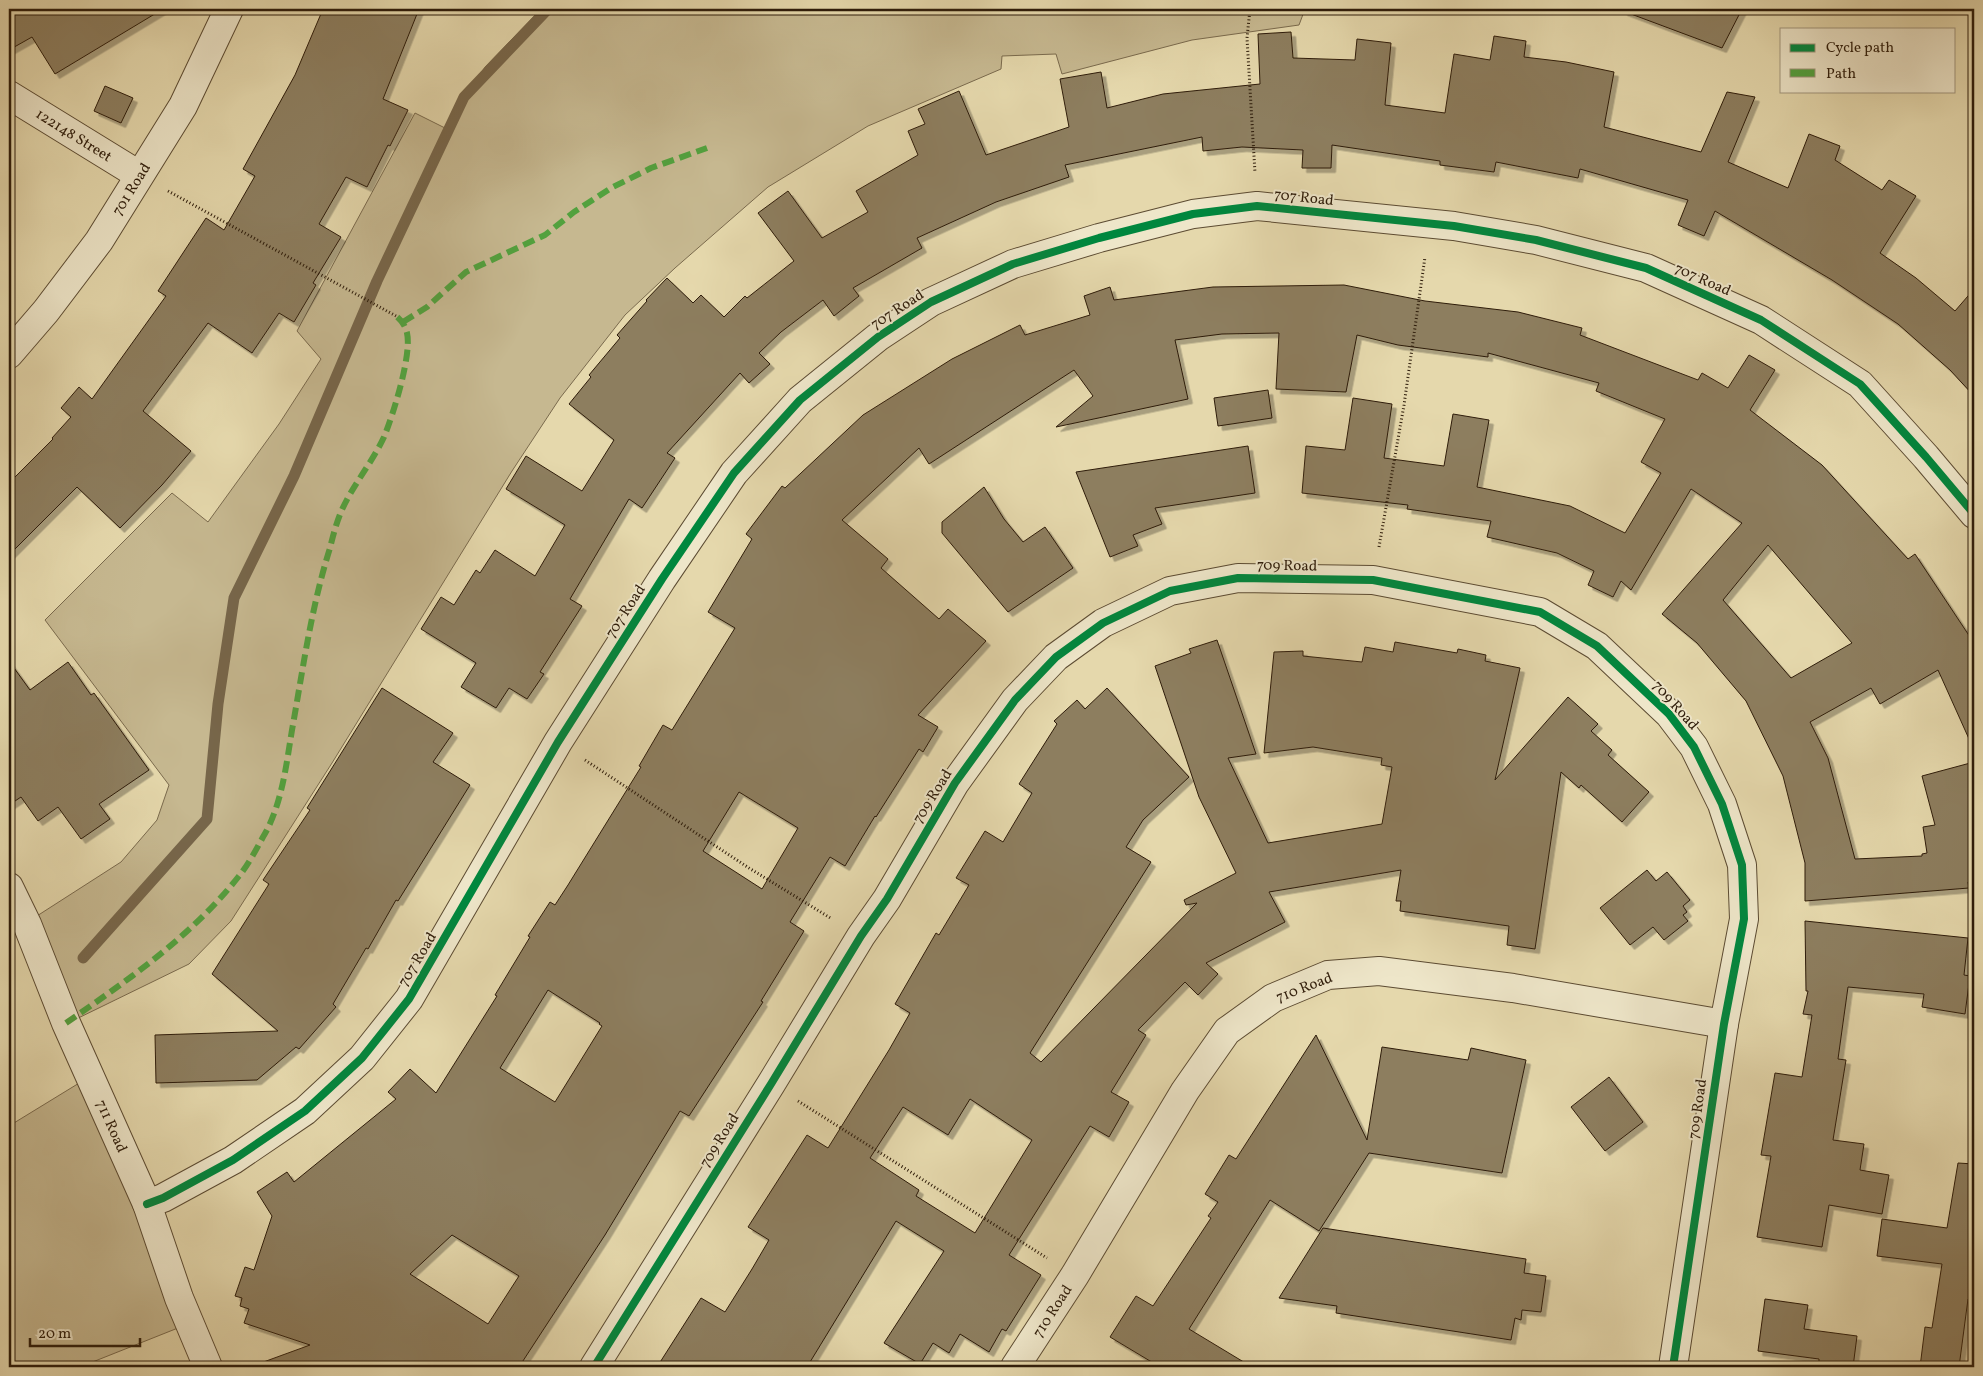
<svg xmlns="http://www.w3.org/2000/svg" width="1983" height="1376" font-family="Vollkorn,serif">
<defs>
<filter id="shadow"><feDropShadow dx="4.5" dy="4.5" stdDeviation="0" flood-color="#0004"/></filter>
</defs>
<rect width="100%" height="100%" fill="#e5d8ac"/>
<filter id="stains"><feTurbulence type="fractalNoise" baseFrequency=".004" numOctaves="4"/><feColorMatrix values="0 0 0 0 .2 0 0 0 0 .09 0 0 0 0 .02 0 0 0 .5 -.17"/></filter>
<radialGradient id="worn" r=".72"><stop offset=".6" stop-color="#630" stop-opacity="0"/><stop offset="1" stop-color="#630" stop-opacity=".3"/></radialGradient>
<g fill="#c6b890" stroke="#7a6a4d">
<polygon points="541,9 1305,9 1299,25 1192,40 1062,74 1056,54 1002,56 1001,69 868,126 768,187 675,268 625,315 560,398 512,471 332,763 231,921 189,964 66,1024 26,923 121,862 157,820 169,785 45,620 172,493 208,522 279,424 321,359 297,331 415,113 445,128 485,67"/>
<polygon points="89,1077 188,1324 80,1367 9,1367 9,1126"/>
</g>
<g fill="none" stroke-linecap="round" stroke-linejoin="round">
<polyline stroke="#77664a" stroke-width="11" points="83,958 207,819 218,704 234,598 294,476 377,281 464,97 548,9"/>
</g>
<g fill="#8d7e5e" stroke="#2e1c0a" fill-rule="evenodd" filter="url(#shadow)">
<polygon points="9,9 163,9 55,74 32,37 9,50"/>
<polygon points="323,9 419,9 383,99 408,110 390,146 388,145 367,187 346,177 319,224 341,237 313,283 316,285 294,322 279,313 252,353 208,323 143,411 191,451 162,485 120,528 77,487 9,555 9,483 53,439 52,438 71,417 61,408 79,387 92,399 166,296 158,291 206,218 224,230 255,176 243,169 295,75"/>
<polygon points="1623,9 1742,9 1722,48 1623,11"/>
<polygon points="1291,32 1293,58 1355,60 1357,39 1391,43 1385,105 1445,113 1454,54 1490,60 1494,36 1526,41 1524,57 1566,62 1614,72 1604,127 1701,152 1727,92 1755,97 1728,162 1788,188 1809,134 1840,146 1835,160 1882,190 1889,180 1916,196 1880,253 1916,278 1955,311 1974,289 1974,396 1950,370 1898,324 1832,280 1715,211 1704,236 1678,225 1688,200 1580,169 1578,178 1496,162 1494,172 1440,165 1440,161 1332,145 1331,168 1302,168 1303,150 1242,147 1203,151 1202,137 1065,165 1069,177 996,202 917,238 922,248 853,288 859,296 834,316 823,300 781,332 759,353 770,364 749,383 740,373 667,453 675,458 642,508 629,499 570,599 582,606 540,672 544,674 527,699 509,688 496,708 461,687 476,663 421,629 441,597 454,605 476,570 480,573 495,550 535,576 565,525 506,489 526,456 582,491 614,440 569,404 591,377 589,375 620,338 617,335 647,301 646,300 667,278 693,303 701,295 724,317 745,296 747,298 794,261 758,213 788,191 822,238 868,212 856,191 918,155 908,131 925,124 918,109 959,91 986,155 1069,127 1060,79 1101,72 1107,108 1163,94 1260,84 1258,34"/>
<polygon points="105,86 133,98 121,123 94,111"/>
<path d="M1344,285L1425,301L1518,312L1582,328L1580,335L1698,380L1702,373L1728,388L1749,355L1775,370L1750,410L1822,465L1908,559L1915,554L1974,643V750L1938,670L1880,704L1871,688L1810,722L1828,758L1855,859L1922,856V854L1927,853L1923,827L1935,825L1922,776L1974,762V881L1968,882L1969,888L1805,901V863L1783,776L1746,701L1697,643L1662,614L1742,523L1691,489L1631,590L1621,581L1613,597L1588,585L1594,571L1557,553L1487,537L1491,521L1407,509L1408,505L1302,493L1306,446L1345,450L1353,398L1392,404L1384,458L1444,466L1453,414L1489,420L1477,487L1570,506L1625,533L1661,473L1641,462L1665,419L1596,391L1599,383L1488,353V357L1398,345L1357,335L1346,392L1276,389L1279,333L1222,334L1175,340L1188,399L1056,427L1093,396L1074,370L929,464L919,448L842,520L888,559L881,568L939,619L948,609L986,641L918,715L938,727L923,752L919,749L876,817L875,816L845,866L830,857L790,922L804,931L761,1001L763,1002L689,1116L680,1111L605,1235L519,1367H258V1364L310,1345L244,1323L249,1309L240,1306L242,1298L235,1296L245,1267L254,1270L272,1216L257,1192L287,1172L294,1182L396,1099L388,1092L410,1069L436,1093L497,996L495,995L530,937L528,936L550,902L555,905L568,885L641,767L639,766L663,725L672,730L735,628L708,612L752,539L746,534L782,486L785,488L863,415L952,359L1020,325L1025,335L1090,315L1084,296L1110,287L1114,300L1213,287ZM1768,545L1852,643L1791,678L1723,600ZM739,792L798,828L762,889L703,851ZM548,990L600,1023L599,1024L602,1026L555,1102L500,1068ZM452,1235L519,1276L488,1324L410,1274Z"/>
<polygon points="1268,390 1272,418 1218,426 1214,398"/>
<polygon points="1248,446 1255,493 1155,508 1162,524 1133,535 1138,546 1110,557 1076,472"/>
<polygon points="984,487 1004,519 1023,542 1045,527 1073,568 1008,612 942,533 942,522"/>
<path d="M1217,640L1256,754L1228,758L1268,843L1382,824L1392,767L1381,765L1382,758L1313,747L1264,753L1274,652L1303,651V656L1362,662L1365,647L1393,652L1395,642L1457,653L1458,649L1486,655L1485,661L1520,668L1495,780L1568,697L1598,724L1591,731L1612,750L1608,755L1649,792L1622,822L1581,785L1579,788L1561,772L1535,949L1507,945L1509,926L1400,911L1401,901H1396L1401,870L1269,892L1285,922L1206,963L1218,974L1198,995L1185,982L1138,1030L1146,1035L1111,1092L1129,1102L1109,1137L1090,1126L1009,1255L1041,1275L1006,1331L1002,1329L989,1352L960,1334L949,1353L933,1343L920,1364L884,1343L944,1251L896,1221L807,1367H657L701,1298L725,1312L752,1269L769,1240L748,1227L807,1135L828,1148L889,1050L910,1013L895,1004L936,933L939,935L969,885L956,878L985,831L1003,842L1032,793L1019,784L1057,724L1054,721L1077,700L1085,709L1107,688L1189,777L1143,820L1126,847L1151,862L1030,1053L1041,1062L1197,903L1186,905L1184,900L1236,873L1199,797L1155,666L1191,653L1189,649ZM970,1099L1032,1140L975,1233L916,1196L919,1190L870,1158L903,1107L948,1135Z"/>
<polygon points="9,661 30,690 68,662 91,695 94,693 149,770 99,804 110,819 81,839 58,807 38,821 21,797 9,805"/>
<polygon points="382,688 453,733 433,762 470,785 398,901 396,900 368,949 366,948 333,1004 336,1007 299,1049 296,1047 257,1080 156,1083 155,1035 278,1031 212,974 269,884 263,880 310,810 307,808"/>
<polygon points="1647,870 1656,881 1667,872 1690,900 1683,906 1687,912 1683,915 1688,921 1664,940 1653,927 1630,945 1600,908"/>
<polygon points="1805,921 1968,938 1964,975 1970,976 1965,1014 1922,1007 1924,994 1848,987 1838,1059 1846,1060 1833,1140 1864,1144 1860,1170 1889,1175 1882,1214 1829,1205 1822,1247 1757,1237 1771,1156 1761,1155 1775,1073 1802,1077 1812,1015 1803,1014 1808,991 1806,991"/>
<polygon points="1316,1035 1367,1140 1382,1047 1468,1060 1471,1048 1526,1060 1502,1173 1369,1153 1319,1231 1270,1200 1189,1329 1252,1367 1160,1367 1110,1337 1136,1296 1153,1306 1211,1218 1208,1216 1218,1202 1205,1194 1229,1155 1236,1159"/>
<polygon points="1609,1077 1643,1122 1605,1151 1571,1107"/>
<polygon points="1958,1163 1974,1164 1974,1300 1968,1299 1959,1367 1920,1367 1925,1327 1932,1328 1942,1264 1877,1256 1882,1219 1947,1228"/>
<polygon points="1323,1228 1526,1259 1524,1273 1546,1276 1541,1312 1522,1310 1521,1320 1515,1318 1511,1340 1336,1313 1337,1306 1279,1298"/>
<polygon points="1765,1299 1808,1305 1804,1329 1857,1336 1853,1367 1819,1367 1819,1359 1758,1351"/>
</g>
<g fill="none" stroke-linecap="round" stroke-linejoin="round">
<g stroke="#5c4b32" stroke-width="30">
<g id="minor">
<polyline points="9,95 139,175"/>
<polyline points="9,354 46,311 99,241 183,106 229,9"/>
<polyline points="9,887 27,924 66,1023 147,1204 179,1298 208,1367"/>
<polyline points="147,1204 163,1198 233,1160 305,1111 362,1058 409,999 558,742 662,579 734,473 800,400 878,337 931,302 1013,264 1099,238 1193,214 1257,206 1454,226 1536,240 1646,268 1761,320 1860,384 1926,457 1974,514"/>
<polyline points="594,1367 771,1084 861,936 887,899 955,783 1015,700 1056,657 1103,623 1170,591 1238,578 1373,580 1540,612 1597,646 1669,714 1694,747 1722,804 1742,865 1744,919 1724,1024 1673,1367"/>
<polyline points="1015,1367 1075,1275 1185,1091 1227,1031 1273,998 1328,975 1379,971 1513,988 1724,1024"/>
</g>
</g>
<g stroke="#2e1c0a" stroke-width="3" stroke-dasharray="1 2.5" stroke-linecap="butt">
<polyline points="1250,9 1247,38 1255,173"/>
<polyline points="168,191 396,316"/>
<polyline points="1379,547 1404,405 1425,257"/>
<polyline points="585,760 749,868 832,919"/>
<polyline points="798,1101 1047,1258"/>
</g>
<use href="#minor" stroke="#eee6c9" stroke-width="28"/>
<g stroke="#52a13e" stroke-width="6" stroke-dasharray="12 6" stroke-linecap="butt">
<polyline points="403,322 427,307 466,272 545,235 574,212 611,188 651,168 707,148"/>
<path d="M66,1023C128,980 192,936 239,876C248,865 256,850 263,837C282,805 286,766 292,730C303,669 311,608 330,548C333,536 336,524 341,512C352,486 372,463 384,437C393,415 412,355 407,333C405,325 402,321 396,316"/>
</g>
<g stroke="#eee6c9" stroke-width="11">
<g id="cycleway">
<polyline points="147,1204 163,1198 233,1160 305,1111 362,1058 409,999 558,742 662,579 734,473 800,400 878,337 931,302 1013,264 1099,238 1193,214 1257,206 1454,226 1536,240 1646,268 1761,320 1860,384 1926,457 1974,514"/>
<polyline points="594,1367 771,1084 861,936 887,899 955,783 1015,700 1056,657 1103,623 1170,591 1238,578 1373,580 1540,612 1597,646 1669,714 1694,747 1722,804 1742,865 1744,919 1724,1024 1673,1367"/>
</g>
</g>
<use href="#cycleway" stroke="#00873e" stroke-width="8"/>
</g>
<g text-anchor="middle" stroke-width="4" stroke-linejoin="round" paint-order="stroke">
<g font-size="15" fill="#2e1c0a" stroke="#eee6c9">
<text transform="translate(74 135) rotate(32)" y="5">122148 Street</text>
<text transform="translate(131 189) rotate(-58)" y="5">701 Road</text>
<text transform="translate(1304 197) rotate(6)" y="5">707 Road</text>
<text transform="translate(1703 279) rotate(24)" y="5">707 Road</text>
<text transform="translate(897 309) rotate(-33)" y="5">707 Road</text>
<text transform="translate(1287 565) rotate(1)" y="5">709 Road</text>
<text transform="translate(625 611) rotate(-57)" y="5">707 Road</text>
<text transform="translate(1676 705) rotate(48)" y="5">709 Road</text>
<text transform="translate(932 796) rotate(-58)" y="5">709 Road</text>
<text transform="translate(417 959) rotate(-59)" y="5">707 Road</text>
<text transform="translate(1304 987) rotate(-21)" y="5">710 Road</text>
<text transform="translate(1697 1109) rotate(-82)" y="5">709 Road</text>
<text transform="translate(112 1126) rotate(66)" y="5">711 Road</text>
<text transform="translate(719 1140) rotate(-58)" y="5">709 Road</text>
<text transform="translate(1052 1311) rotate(-57)" y="5">710 Road</text>
</g>
</g>
<rect width="1983" height="1376" fill="none" stroke="#e5d8ac" stroke-width="30"/>
<rect x="10" y="10" width="1963" height="1356" fill="none" stroke="#2e1c0a" stroke-width="2.5"/>
<rect x="15" y="15" width="1953" height="1346" fill="none" stroke="#2e1c0a"/>
<rect x="1780" y="28" width="175" height="65" fill="#eee6c9" stroke="#a1957d"/>
<rect x="1790" y="44" width="25" height="8" fill="#00873e" stroke="#a1957d"/>
<text x="1826" y="52" font-size="15" fill="#2e1c0a">Cycle path</text>
<rect x="1790" y="69" width="25" height="8" fill="#52a13e" stroke="#a1957d"/>
<text x="1826" y="78" font-size="15" fill="#2e1c0a">Path</text>
<path d="M30 1338v8h110v-8" fill="none" stroke="#2e1c0a" stroke-width="2.5"/>
<text x="38" y="1338" font-size="15" fill="#2e1c0a" stroke="#eee6c9" stroke-width="4" paint-order="stroke">20 m</text>
<rect width="100%" height="100%" filter="url(#stains)"/>
<rect width="100%" height="100%" fill="url(#worn)"/>
</svg>
